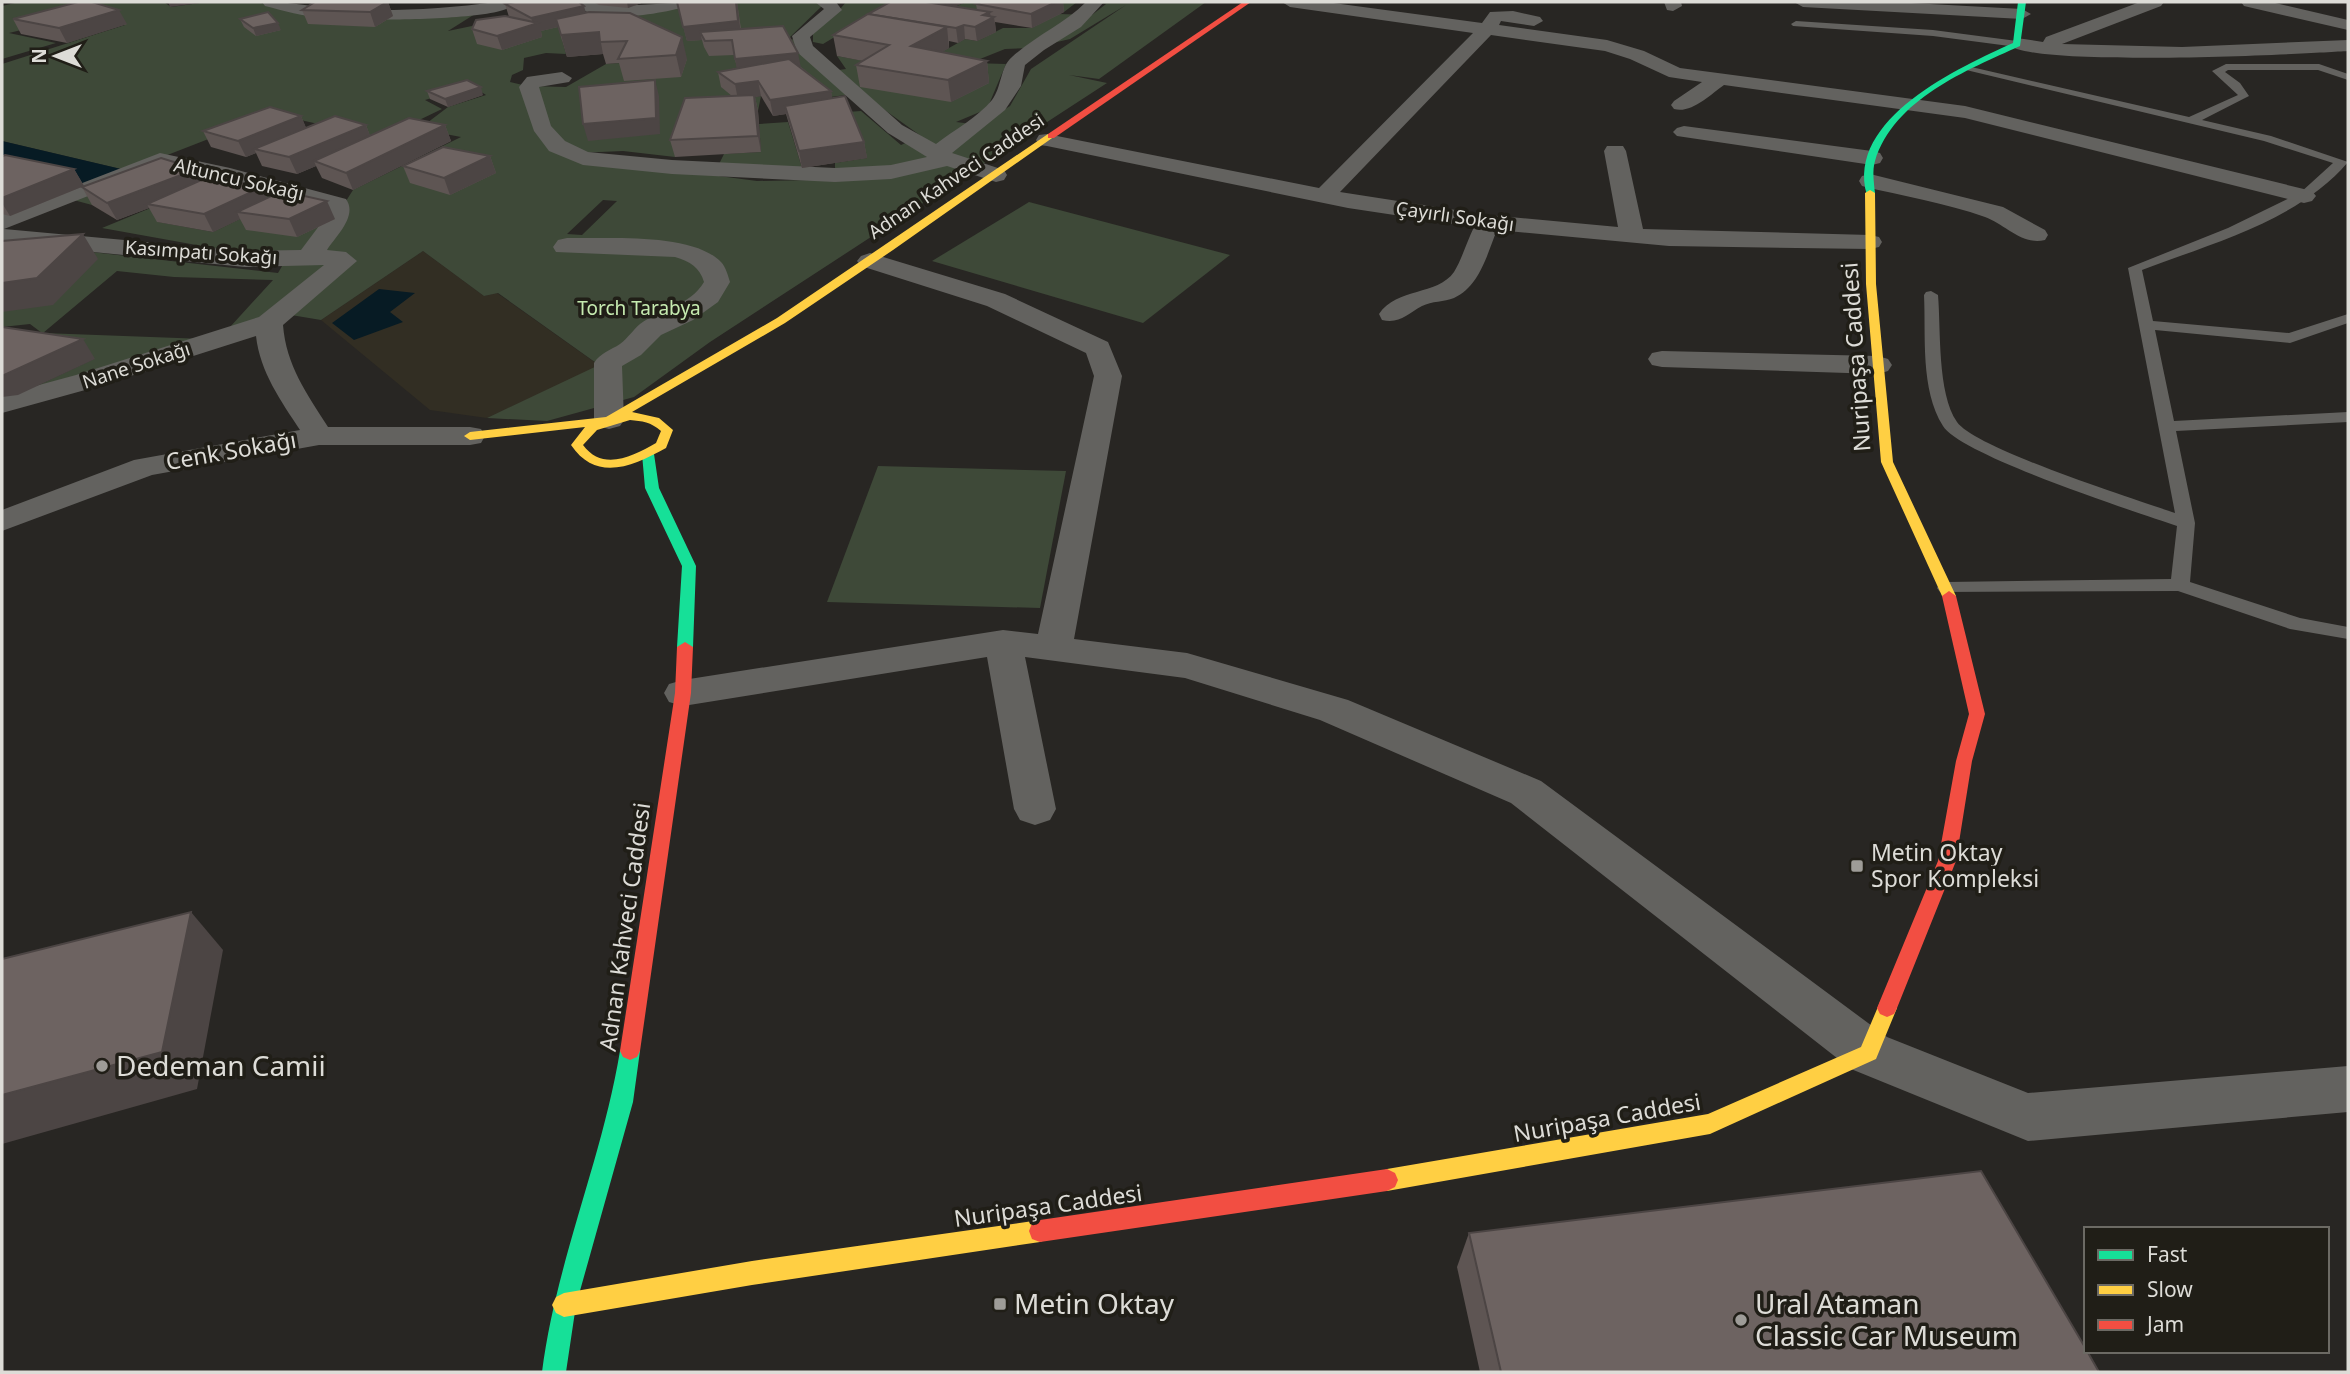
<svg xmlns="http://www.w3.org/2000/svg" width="2350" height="1374" font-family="'Noto Sans',sans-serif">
<rect width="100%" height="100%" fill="#282623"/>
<polygon fill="#322e23" points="423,251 484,296 497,293 600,366 487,418 430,410 321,320"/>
<g fill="#3e4938" fill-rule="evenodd">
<path d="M19,2H164L171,7L206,2H257L288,10L393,15L475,14L448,31L510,18L588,20L688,2H817L824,4L787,40L795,39L824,72L846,69L837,56L892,66L951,102L987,83L937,62L1006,64L987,109L956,122L980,125L1010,106L1031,69L1126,5L1070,39L1031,48L1005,49L980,59L931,58L965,39L977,41L1003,28H1032L1059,14L1092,15L1106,4L1077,2L1064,12L1010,3L968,22L938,14L966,2H1206L1099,79L1069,75L1107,83L710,342L634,397L547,421L487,418L599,365L498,293L484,296L423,251L321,320L291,315L230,327L273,280L174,277L117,271L43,333L205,339L11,398L94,359L42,333L30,324L2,327V242L278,273L285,261L102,228L204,186L170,175L92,205L66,198L125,170L2,141V64L125,25L91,13L9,33L56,43L2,59V6ZM562,40L681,77L633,62L606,64L566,87L527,86L510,82L512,75L523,70L524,58L546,53L566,54ZM735,55L823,98L861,93L921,136L901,145L861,111L847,112L867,158L835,163V172L862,179L757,181L658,168L577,153L623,151L675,157L689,114L758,111L761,96L738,100V74ZM472,86L486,95L448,107L419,129L461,137L353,190L346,201L152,161L273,114L382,138L442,109L425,100ZM603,200L617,201L582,235L567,234ZM269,205L213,232L158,222Z"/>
<polygon points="846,2 893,2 823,44 813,42 813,31 836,14"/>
<polygon points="788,122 802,168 719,164 724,154 761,152 759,124"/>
<polygon points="1029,202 1230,255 1143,323 932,261"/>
<polygon points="878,466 1066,471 1040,608 827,602"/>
</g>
<g fill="#071b24">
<polygon points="2,141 121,169 84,186 2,170"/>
<polygon points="379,289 415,293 390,312 403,322 354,340 332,323"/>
</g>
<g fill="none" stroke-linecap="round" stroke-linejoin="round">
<g fill="#63625f" fill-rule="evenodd">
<polygon points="1796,21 1933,30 2017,41 2022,44 2017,47 1933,36 1793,26 1791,24"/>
<path d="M2226,64H2319L2348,74V80L2318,70H2228L2225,72L2240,83L2249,96L2202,120L2271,136L2348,162C2298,221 2212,243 2142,270L2153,321L2289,333L2348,314V323L2290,343L2155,330L2174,421L2348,412V422L2176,431L2195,523L2190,582L2300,618L2348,627V639L2290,629L2178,591L1940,592L1937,588L1940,584L1947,582L2171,579L2177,526C2136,512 1960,455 1943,426C1920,389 1926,336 1924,295L1926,292L1931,291L1938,295C1941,330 1937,393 1957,422C1976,449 2137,500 2175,513L2128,268L2228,228L2300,193L2333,163L2264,141L1962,69L1967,66L2189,117L2238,95L2212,71Z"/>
</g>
<g fill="#63625f" fill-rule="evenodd">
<path d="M262,2C288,1 312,7 338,9C389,12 445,9 496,2H508L511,6C497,21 349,21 323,18C303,16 284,11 265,6Z"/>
<path d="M572,2H595L619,6L693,2L690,6C661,13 595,28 572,2Z"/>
<path d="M815,2H836L842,10L810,37L813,46L902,125L936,144C954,130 978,117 992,100C1002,87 1000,67 1012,57C1035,36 1064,24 1086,2H1104L1081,27L1044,50L1025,65L1021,86L1005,110L952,153L1004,170L1007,175L1004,180L996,182L947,166L891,179L835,182L672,174L583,165L549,151L534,131L519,87L527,77L562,72L572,78L569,82L539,87L551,126L565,141L588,152L672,160L835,168L891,165L927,157L888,133L797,52L792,36L824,9Z"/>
<path d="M1282,2H1326L1482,23L1490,12L1513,11L1540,17L1543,21L1534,26L1501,21L1499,25L1607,40L1644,51L1680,68L1965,106L2312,191L2316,196L2312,201L2304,203L1965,118L1724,85C1710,95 1691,114 1674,109L1671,105L1674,101L1702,82L1669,77L1630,59L1605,51L1491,35L1340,192L1488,215L1618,227L1604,151L1607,146H1623L1626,151L1643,229L1870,235L1879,237L1882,242L1879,247L1870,249L1669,246L1497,230C1487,254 1480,286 1454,298C1444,302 1432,301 1422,306C1407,314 1400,324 1382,320L1379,314C1397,287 1437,296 1454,272C1462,259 1467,241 1474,227L1348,208L1047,146L1039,145L1036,140L1039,135L1047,134L1319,188L1473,33L1290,7Z"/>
<polygon points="1664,2 1681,2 1682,6 1673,11 1667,10"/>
<polygon points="1794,2 1893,2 2022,9 2031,14 2022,19 1803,7"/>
<path d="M2140,2H2164L2161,6L2062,44L2182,47L2348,40V51C2303,54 2027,68 2008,44L2017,38L2043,42L2046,37Z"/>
<polygon points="2241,2 2271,2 2348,20 2348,30 2244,6"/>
<polygon points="1684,126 1872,151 1880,153 1883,158 1880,163 1872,165 1677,136 1673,132 1677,128"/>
<path d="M160,153L230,168L346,199C358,216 336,236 327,250L346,252L357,261L283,325C286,365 307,394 328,427H470L481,429L485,436L481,443L470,445H319L152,475L2,531V510L134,460L300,430C281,401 260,372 256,336L96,387L2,413V395L76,375L259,317L324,265L245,267L2,243V214ZM162,167L326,208L325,218L301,250L245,251L4,229Z"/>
<path d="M1870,174L2003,207L2045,230L2048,235L2045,240C2022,246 2005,224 1985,217C1946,203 1902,196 1862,186L1859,181L1862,176Z"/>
<path d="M567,238C607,239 692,232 721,262C726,267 728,276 730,282L718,302L693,320L661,335L641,355L622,366L624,420L620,426L609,429L598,426L594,420V363C600,353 611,350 620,344C628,338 633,330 640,324C661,309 690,306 704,282C700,268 690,261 675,257L556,252L553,247L558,240Z"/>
<polygon points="870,253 1005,294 1108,342 1122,376 1074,639 1187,653 1348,700 1541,781 1887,1037 2028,1093 2348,1066 2348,1112 2028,1141 1851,1069 1511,803 1320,720 1185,678 1025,657 1056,809 1050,820 1035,825 1020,820 1014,809 987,657 683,706 669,702 664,693 669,684 683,680 1003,630 1038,634 1094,376 1086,353 987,306 861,266 857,261 861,256"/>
<polygon points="1662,351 1878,356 1888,359 1892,365 1888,371 1878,374 1662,367 1652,365 1648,359 1652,353"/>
</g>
<g fill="#16e098" fill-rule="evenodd">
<path d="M2018,2H2026L2020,46C1967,70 1894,99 1875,161C1872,171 1874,183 1875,193L1867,195C1845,119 1960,67 2013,43Z"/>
<polygon points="648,450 654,454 659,488 696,566 693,647 685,652 677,647 682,566 645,488 642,454"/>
<path d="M630,1042L637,1045L640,1051L633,1102L576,1305L566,1372H542C556,1262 602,1160 620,1051L623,1045Z"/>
</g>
<g fill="#ffcf43" fill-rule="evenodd">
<path d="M1048,134L1055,136L893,250L785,323L632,412L659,418L673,430L666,448C633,466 597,483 571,445L585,427L470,440L464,436L470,432L606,417L777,318ZM630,420C642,421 651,422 661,431L656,443C633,456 603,472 583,445L597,430Z"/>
<polygon points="1870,190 1875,193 1876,284 1893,462 1956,596 1949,601 1942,596 1881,462 1866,284 1865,193"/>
<polygon points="1887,999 1894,1002 1897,1008 1876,1059 1710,1134 1387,1191 1379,1187 1376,1180 1379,1173 1387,1169 1708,1114 1861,1047 1880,1002"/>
<polygon points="1040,1220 1048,1223 1051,1231 1048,1239 1040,1242 752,1285 564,1317 556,1313 552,1305 556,1297 564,1293 752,1261"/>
</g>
<g fill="#f24e42" fill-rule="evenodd">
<polygon points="1243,2 1251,2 1054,138 1048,138 1048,134"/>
<polygon points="1949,591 1956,596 1985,714 1972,761 1956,861 1897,1008 1894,1014 1887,1017 1880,1014 1877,1008 1938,861 1956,761 1969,714 1942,596"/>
<polygon points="685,642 693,647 691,693 640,1051 637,1057 630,1060 623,1057 620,1051 675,693 677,647"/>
<polygon points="1387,1169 1395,1173 1398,1180 1395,1187 1387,1191 1040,1242 1032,1239 1029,1231 1032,1223 1040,1220"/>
</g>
</g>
<g fill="#5e5553">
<polygon points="388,2 393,16 375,27 308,24 302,10"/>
<polygon points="593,2 644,2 628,8 599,5"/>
<polygon points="677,2 737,2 741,29 801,67 831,91 832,98 864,142 867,158 802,168 786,114 773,116 761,96 755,97 758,111 761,152 675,157 670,140 732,96 721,87 718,72 737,68 734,55 709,56 704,47 702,40 687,41"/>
<polygon points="890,2 966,2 955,6 977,10 976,4 981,2 1063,2 1064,12 1032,28 995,22 996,32 977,41 965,39 958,43 949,41 949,48 942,52 987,61 989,83 951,102 860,87 856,65 863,61 837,56 833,35"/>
<polygon points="505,4 586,13 687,59 681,77 624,81 619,63 606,64 603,54 567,57 558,27 541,31 542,37 502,50 477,44 472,29 509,17"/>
<polygon points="13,19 127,24 67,43 21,34"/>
<polygon points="240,19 281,30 256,36 244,27"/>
<polygon points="427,91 483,95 448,107 430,99"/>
<polygon points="301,116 306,128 366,125 370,136 445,125 451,141 353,190 322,178 316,166 297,174 262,166 256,153 246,157 211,147 203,131"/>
<polygon points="490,156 496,173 450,195 410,183 403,166"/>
<polygon points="2,157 74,169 84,186 10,216 2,214"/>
<polygon points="202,180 262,187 267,198 335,219 297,237 246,230 240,219 213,232 157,222 149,208 117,220 92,205 82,187"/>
<polygon points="1469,1233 2099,1372 1480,1372 1457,1267"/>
</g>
<g fill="#4c4544">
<polygon points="168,2 206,2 170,7"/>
<polygon points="388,2 393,16 375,27 370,12"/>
<polygon points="627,2 644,2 628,8"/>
<polygon points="736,2 737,2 741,35 700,32 702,40 687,41 683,27"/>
<polygon points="936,2 966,2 938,14"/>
<polygon points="1056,2 1063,2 1064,12 1032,28 1031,14"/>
<polygon points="584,6 588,20 541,31 542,37 502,50 497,36 533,24 531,18"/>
<polygon points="119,10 127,24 67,43 59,28"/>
<polygon points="990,12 991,19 994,17 996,32 977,41 975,27 983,15"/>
<polygon points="278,23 281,30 256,36 253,28"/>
<polygon points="964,25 965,39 958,43 956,28"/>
<polygon points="947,27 949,48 914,68 911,46"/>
<polygon points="599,32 603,54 567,57 561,35"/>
<polygon points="682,37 687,59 681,77 676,55"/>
<polygon points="798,53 801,68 738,74 735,59"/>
<polygon points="987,61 989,83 951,102 948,80"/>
<polygon points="655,80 659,96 660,134 588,141 583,124"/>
<polygon points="758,81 761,96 755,97 758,111 761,152 758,136 738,100 735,84"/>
<polygon points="481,87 483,95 448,107 445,99"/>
<polygon points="831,91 834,107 785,106 786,114 773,116 770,100"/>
<polygon points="301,116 308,132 254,149 256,153 246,157 238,141"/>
<polygon points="366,125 372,141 314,161 316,166 297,174 289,157"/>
<polygon points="445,125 451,141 353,190 346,173"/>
<polygon points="864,142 867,158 802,168 799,151"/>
<polygon points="490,156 496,173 450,195 444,178"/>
<polygon points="74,169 84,186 10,216 2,203 2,198"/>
<polygon points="197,169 205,186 147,204 149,208 117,220 107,203"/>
<polygon points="262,187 270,205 237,212 240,219 213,232 204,214"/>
<polygon points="327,201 335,219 297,237 289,219"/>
<polygon points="83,234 98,259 53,305 2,312 2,283"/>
<polygon points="83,339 95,359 18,395 2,397 2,376"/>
<polygon points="191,912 223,950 197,1089 2,1144 2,1095"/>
</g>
<g fill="#6d6361" stroke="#4c4544" stroke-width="2">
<polygon points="78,2 92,2 119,10 59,28 13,19"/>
<polygon points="315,2 387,2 370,12 302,10"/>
<polygon points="515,2 579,2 584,6 531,18 505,4"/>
<polygon points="677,2 736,2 738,21 683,27"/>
<polygon points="890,2 926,2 990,12 983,15 994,17 975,27 964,25 956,28 868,14"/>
<polygon points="981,2 1056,2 1031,14 976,4"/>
<polygon points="268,12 278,23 253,28 240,19"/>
<polygon points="589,12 630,13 682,37 676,55 618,59 627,41 600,42 599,32 561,35 556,19"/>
<polygon points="868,14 947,27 911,46 987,61 948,80 856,65 889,45 833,35"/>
<polygon points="505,16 538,23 497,36 472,29 476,20"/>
<polygon points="783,26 798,53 735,59 732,40 705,41 700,32"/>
<polygon points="789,59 831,91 770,100 758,81 735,84 718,72"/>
<polygon points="467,80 481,87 445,99 427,91"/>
<polygon points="655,80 656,118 583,124 579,87"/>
<polygon points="754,95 758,136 670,140 685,98"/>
<polygon points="845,96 864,142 799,151 785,106"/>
<polygon points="270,107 301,116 238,141 203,131"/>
<polygon points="335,116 366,125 289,157 254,149"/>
<polygon points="409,118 445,125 346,173 314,161"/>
<polygon points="443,147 490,156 444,178 403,166"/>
<polygon points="5,155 74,169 2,198 2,157"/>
<polygon points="161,158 197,169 107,203 82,187"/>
<polygon points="208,177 262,187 204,214 147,204"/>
<polygon points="282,191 327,201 289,219 237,212"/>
<polygon points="83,234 37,278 2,283 2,241"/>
<polygon points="2,327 83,339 2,376"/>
<polygon points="191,912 162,1052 2,1095 2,959"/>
<polygon points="1981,1171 2086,1349 2086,1351 2087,1351 2099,1372 1501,1372 1469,1233"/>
</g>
<g fill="#9e9c98" stroke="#201e17" stroke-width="2.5">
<rect x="1850" y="859" width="14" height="14" rx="3.5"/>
<circle cx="102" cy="1066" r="7"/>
<rect x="993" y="1297" width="14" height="14" rx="3.5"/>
<circle cx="1741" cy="1320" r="7"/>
</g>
<g text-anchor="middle" stroke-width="7" stroke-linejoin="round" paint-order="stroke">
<g font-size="19" fill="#dddcd7" stroke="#201e17">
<text transform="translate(956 176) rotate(-34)" y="7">Adnan Kahveci Caddesi</text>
<text transform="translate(239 179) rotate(13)" y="7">Altuncu Sokağı</text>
<text transform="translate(1455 216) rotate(8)" y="7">Çayırlı Sokağı</text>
<text transform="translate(201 252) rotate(4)" y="7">Kasımpatı Sokağı</text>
<text transform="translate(136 365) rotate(-18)" y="7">Nane Sokağı</text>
</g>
<g font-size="19" fill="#c6ebb0" stroke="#201e17">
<text x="639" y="315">Torch Tarabya</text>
</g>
<g font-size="23" fill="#dddcd7" stroke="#201e17">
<text transform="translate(1856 357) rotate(-94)" y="8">Nuripaşa Caddesi</text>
<text transform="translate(231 451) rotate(-10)" y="8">Cenk Sokağı</text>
<text transform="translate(625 927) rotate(-82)" y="8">Adnan Kahveci Caddesi</text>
<text transform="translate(1607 1118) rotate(-10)" y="8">Nuripaşa Caddesi</text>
<text transform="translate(1048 1206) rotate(-8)" y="8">Nuripaşa Caddesi</text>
</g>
<g font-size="23" fill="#dddcd7" stroke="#201e17" text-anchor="start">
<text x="1871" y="861">Metin Oktay<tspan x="1871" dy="26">Spor Kompleksi</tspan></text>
</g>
<g font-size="28" fill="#dddcd7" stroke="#201e17" text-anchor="start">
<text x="116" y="1076">Dedeman Camii</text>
<text x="1014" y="1314">Metin Oktay</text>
<text x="1755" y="1314">Ural Ataman<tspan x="1755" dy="32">Classic Car Museum</tspan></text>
</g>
</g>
<rect width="2350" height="1374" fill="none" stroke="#dddcd7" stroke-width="7"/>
<rect x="2084" y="1227" width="245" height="126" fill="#201e17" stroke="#6c6a64" stroke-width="2"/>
<rect x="2098" y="1250" width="35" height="10" fill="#16e098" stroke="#6c6a64" stroke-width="2"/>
<text x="2147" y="1262" font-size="21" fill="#dddcd7">Fast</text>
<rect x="2098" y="1285" width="35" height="10" fill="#ffcf43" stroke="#6c6a64" stroke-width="2"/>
<text x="2147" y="1297" font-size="21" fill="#dddcd7">Slow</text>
<rect x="2098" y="1320" width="35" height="10" fill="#f24e42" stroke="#6c6a64" stroke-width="2"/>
<text x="2147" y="1332" font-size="21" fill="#dddcd7">Jam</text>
<g transform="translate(56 56) rotate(270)" stroke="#201e17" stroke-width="5" paint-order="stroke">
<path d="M0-5L12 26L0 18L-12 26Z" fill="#dddcd7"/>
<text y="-10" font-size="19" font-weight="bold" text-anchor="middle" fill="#dddcd7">N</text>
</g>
</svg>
